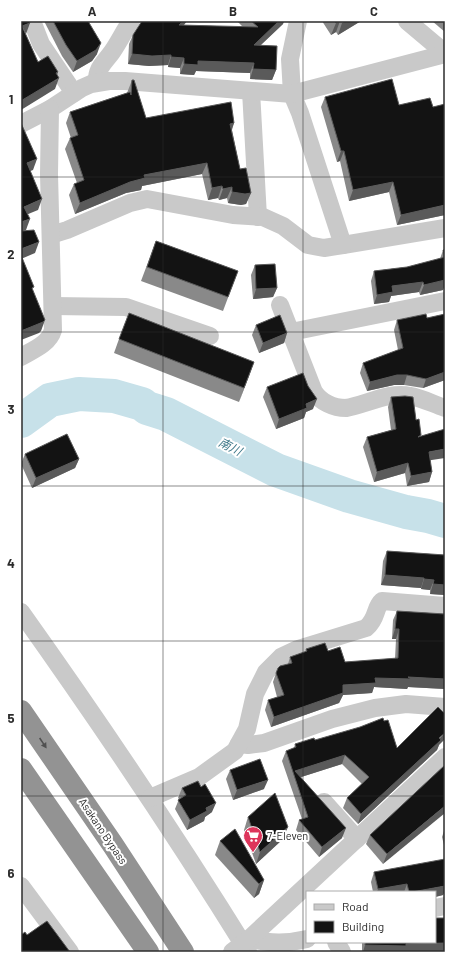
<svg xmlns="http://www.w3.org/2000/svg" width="466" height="973" font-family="Barlow,'Noto Sans JP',sans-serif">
<rect width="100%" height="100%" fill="#fff"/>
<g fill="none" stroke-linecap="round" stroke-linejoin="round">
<polyline stroke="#c7e1e9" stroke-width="34" points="21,421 50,400 79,394 114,396 142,404 147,408 166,414 276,470 349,496 406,512 428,516 445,521"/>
<g stroke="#c9c9c9" stroke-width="18">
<polyline points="32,21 41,44 74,93"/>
<polyline points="298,21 290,59 292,94 300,113 343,245 445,228"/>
<polyline points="407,21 445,53"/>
<path d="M97,82C96,68 105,62 112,52C119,42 124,31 131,21"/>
<polyline points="251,91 258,217"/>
<polyline points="21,124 50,109 82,88 91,84 109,81 125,81 292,94 445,54"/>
<polyline points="51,235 67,230 130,203 147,199 233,215 263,217 283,226 308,245 324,248 343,245"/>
<path d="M280,305L314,392C321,402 333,408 346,408C365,405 390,391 410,396C422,398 433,404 445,408"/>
<polyline points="53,306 126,307 210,336"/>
<polyline points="291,332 445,301"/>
<path d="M21,357C33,350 49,344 53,330L49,174L50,109"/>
<path d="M21,612C100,723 176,836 248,952"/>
<polyline points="239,744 248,745 264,743 332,719 375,708 406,704 445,707"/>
<path d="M150,798L199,777L235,751L247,729L255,694L266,672L281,657L298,649L366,628C378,618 374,608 382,601L445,606"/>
<polyline points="324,802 357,839"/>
<polyline points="21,886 70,952"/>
<polyline points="435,908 445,906"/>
<path d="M249,939C270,943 286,944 307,939"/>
<polyline points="336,942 342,952"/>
<polyline points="232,952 249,939 445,757"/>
</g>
<g stroke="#939393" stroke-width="22">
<polyline points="21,711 113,845 183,952"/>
<polyline points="21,769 148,952"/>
</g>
</g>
<g fill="#898989">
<polygon points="44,21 88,21 97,54 92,61 73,72 62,56"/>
<polygon points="142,21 187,21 184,25 243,27 237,21 284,21 283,24 261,45 276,70 272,80 250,79 250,73 196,71 194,75 180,74 180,68 168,67 168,65 149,66 128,64 129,44 133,35"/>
<polygon points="322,21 361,21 338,35 336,32 331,35"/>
<polygon points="432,21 445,21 445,32"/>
<polygon points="132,80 146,118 234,123 232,130 240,169 251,193 246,204 241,205 228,203 227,198 219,200 218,198 208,200 202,174 142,186 141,190 126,193 75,214 69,195 74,184 77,183 65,149 70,138 71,138 66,123 70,112 127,93"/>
<polygon points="325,97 399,105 433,107 445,104 445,215 397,225 389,192 349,201 340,161 337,162 321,107"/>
<polygon points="156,241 238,271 223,311 141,281"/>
<polygon points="443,250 445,250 445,284 443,290 420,295 419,292 391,296 389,302 374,304 371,281 374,271 407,267 440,259"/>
<polygon points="255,265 277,288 273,297 253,299 251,275"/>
<polygon points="445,314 445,380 423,388 404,385 394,385 367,391 360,373 363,363 398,350 394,330 397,320 427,318"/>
<polygon points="256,325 287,333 284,343 259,353 252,335"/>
<polygon points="119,339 254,362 239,402 114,353"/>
<polygon points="267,387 313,409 306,412 304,418 276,429 263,397"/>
<polygon points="391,397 416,420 421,437 430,460 432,472 429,482 407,486 405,473 374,482 363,447 367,437 391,430 388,407"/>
<polygon points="25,454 79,459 75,468 32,488 21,464"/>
<polygon points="387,551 445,555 445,595 430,594 430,590 421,589 421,588 381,585 383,561"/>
<polygon points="397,611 445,614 445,689 408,687 407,689 374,687 372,693 343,695 339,703 271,727 265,710 268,700 277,697 273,682 276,673 288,664 290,657 305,652 306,649 328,651 345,662 395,659 396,639 392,639 393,620"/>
<polygon points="315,740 397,748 439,745 437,750 358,824 343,808 347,798 362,784 342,764 301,777 342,838 319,857 296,830 299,820 302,819 282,761 286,751 294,748 295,744"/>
<polygon points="445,765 383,864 366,844 370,835"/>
<polygon points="230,770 264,789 233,800 226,779"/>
<polygon points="182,788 212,812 205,817 204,821 187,830 175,809 179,799 178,798"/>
<polygon points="248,817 283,839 256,864 244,830"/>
<polygon points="445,828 445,849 442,837"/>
<polygon points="220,841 264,880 259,894 254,898 215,855"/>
<polygon points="374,872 444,893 443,895 435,897 435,892 373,892 371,882"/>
<polygon points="362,942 435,942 445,952 362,952"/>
</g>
<g fill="#5a5a5a">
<polygon points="183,21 187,21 175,35 179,25"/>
<polygon points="279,21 284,21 283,24 251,54 254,45"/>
<polygon points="339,21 340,21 336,32 331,35 336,23"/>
<polygon points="346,21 361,21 338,35 342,23"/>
<polygon points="30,23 26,34 22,26"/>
<polygon points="101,43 97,54 92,61 73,72 77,61"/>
<polygon points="132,54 171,55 168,65 149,66 128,64"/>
<polygon points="171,57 184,58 180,68 168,67"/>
<polygon points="198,61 254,63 250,73 196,71 194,75 180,74 184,64"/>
<polygon points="253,69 276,70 272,80 250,79"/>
<polygon points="58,72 55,81 59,78 55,89 21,110 21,101"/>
<polygon points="234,123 230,134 230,124"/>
<polygon points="341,151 344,151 340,161 337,162"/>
<polygon points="37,159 33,170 23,174 27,163"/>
<polygon points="207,163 202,174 142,186 141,190 126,193 75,214 80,203 144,175"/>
<polygon points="393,182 389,192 349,201 353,190"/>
<polygon points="222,186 218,198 208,200 212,188"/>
<polygon points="232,187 227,198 219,200 223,189"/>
<polygon points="232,192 251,193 246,204 241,205 228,203"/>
<polygon points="42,199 38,210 21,217 24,207"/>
<polygon points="445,205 445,215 397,225 401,215"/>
<polygon points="30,219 26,230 21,232 21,222"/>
<polygon points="39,242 35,253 21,259 21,249"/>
<polygon points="445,276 445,284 443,290 420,295 424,285"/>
<polygon points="423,282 419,292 391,296 389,302 374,304 377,295 392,286"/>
<polygon points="277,288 273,297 253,299 256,289"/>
<polygon points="45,320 41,331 39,333 21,340 21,331"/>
<polygon points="287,333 284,343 259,353 263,343"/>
<polygon points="254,362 249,376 239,402 244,388"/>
<polygon points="445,372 445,380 423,388 426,379"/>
<polygon points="397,375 407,375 404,385 394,385 367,391 370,382"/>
<polygon points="317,399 313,409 306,412 304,418 276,429 279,419 306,404"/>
<polygon points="445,449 445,458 425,461 429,452"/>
<polygon points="79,459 75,468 32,488 36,478"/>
<polygon points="408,463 405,473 374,482 377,472"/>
<polygon points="432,472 429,482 407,486 411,476"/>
<polygon points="385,575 424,578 421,588 381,585"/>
<polygon points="424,579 434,580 430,590 421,589"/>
<polygon points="433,584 445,585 445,595 430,594"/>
<polygon points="395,629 399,629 396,639 392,639"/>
<polygon points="408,677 445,679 445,689 408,687 407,689 374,687 372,693 343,695 339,703 271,727 274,717 343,685 375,678"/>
<polygon points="445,733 445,739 439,745 437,750 358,824 361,814"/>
<polygon points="345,755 342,764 295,779 295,771"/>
<polygon points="268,780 264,789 233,800 237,790"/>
<polygon points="216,803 212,812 205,817 204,821 187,830 190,820 206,808"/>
<polygon points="445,806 445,813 383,864 387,854"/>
<polygon points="288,827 283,839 256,864 260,852"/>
<polygon points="346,828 342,838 319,857 322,847"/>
<polygon points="264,880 259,894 254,898 259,884"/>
<polygon points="407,884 404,892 377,892 378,889"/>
<polygon points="445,886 445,893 444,893 443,895 435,897 435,892 412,892"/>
<polygon points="445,943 445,952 363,952 365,945"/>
</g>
<g fill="#131313" stroke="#5a5a5a">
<polygon points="21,21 29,21 30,23 22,26 38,62 48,56 58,72 56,73 59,78 24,99 21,101"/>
<polygon points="53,21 88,21 101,43 96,50 77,61 66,45"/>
<polygon points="142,21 183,21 179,25 258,27 251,21 279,21 254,45 277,46 276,70 253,69 254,63 198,61 198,65 184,64 184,58 171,57 171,55 152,56 132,54 133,35"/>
<polygon points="334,21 339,21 336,23"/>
<polygon points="392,79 399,105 430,98 433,107 445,104 445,205 401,215 393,182 353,190 344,151 341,151 325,97"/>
<polygon points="132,80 134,80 146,118 231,102 234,123 230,124 240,169 246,168 251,193 245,194 232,192 232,187 223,189 222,186 212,188 207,163 144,175 145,178 130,182 80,203 74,184 84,180 70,138 78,135 70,112 130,92 131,95"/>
<polygon points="21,123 37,159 27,163 42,199 24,207 30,219 21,222"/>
<polygon points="34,230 39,242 21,249 21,231"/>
<polygon points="156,241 238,271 228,297 147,267"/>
<polygon points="443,250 445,250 445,280 424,285 423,282 392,286 393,292 377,295 374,271 407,267 445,257"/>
<polygon points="21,255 34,287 32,288 45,320 43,322 21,331"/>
<polygon points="275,264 277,288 256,289 255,265"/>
<polygon points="129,313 254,362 244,388 119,339"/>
<polygon points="426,314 427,318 445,314 445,372 426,379 407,375 397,375 370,382 363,363 403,348 397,320"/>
<polygon points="280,315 287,333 263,343 256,325"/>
<polygon points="303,373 308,386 317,399 306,404 307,408 279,419 267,387"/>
<polygon points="405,396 413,397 416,420 419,419 421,435 418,437 445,429 445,449 429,452 432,472 411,476 408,463 377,472 367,437 396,429 391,397"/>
<polygon points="67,434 79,459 36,478 25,454"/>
<polygon points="387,551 445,555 445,585 433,584 434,580 424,579 424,578 385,575"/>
<polygon points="397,611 445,614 445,679 408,677 411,679 375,678 376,683 343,685 343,693 274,717 268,700 284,695 276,673 278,668 280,666 292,663 290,657 307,651 306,649 325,643 328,651 340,647 345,662 398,658 399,629 395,629"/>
<polygon points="438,707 445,714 445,733 439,738 441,740 361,814 347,798 369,777 345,755 295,771 346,828 322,847 299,820 308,817 286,751 296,747 295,744 314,738 315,740 360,727 383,718 384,721 388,720 397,748"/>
<polygon points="260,759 268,780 237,790 230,770"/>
<polygon points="445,765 445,806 387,854 370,835"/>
<polygon points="198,781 201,787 205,784 216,803 206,808 207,811 190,820 178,800 186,795 182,788"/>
<polygon points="275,793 288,827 260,852 248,817"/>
<polygon points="235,829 264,880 259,884 220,841"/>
<polygon points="445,859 445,886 412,892 409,892 407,884 378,889 374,872"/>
<polygon points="435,918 445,918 445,943 406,944 406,946 365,945 365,942 435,942"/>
<polygon points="47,921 70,952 21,952 21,935 25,932 27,935"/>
</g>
<defs><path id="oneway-solid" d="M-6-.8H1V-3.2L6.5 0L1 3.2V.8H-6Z"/></defs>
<use fill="#505050" href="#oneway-solid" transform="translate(43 743) rotate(56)"/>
<path fill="none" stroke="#2c2c2c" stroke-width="1" stroke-opacity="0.55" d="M163,21V952M303,21V952M21,177H445M21,332H445M21,486H445M21,641H445M21,796H445"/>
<defs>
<g id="supermarket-pin" transform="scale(1)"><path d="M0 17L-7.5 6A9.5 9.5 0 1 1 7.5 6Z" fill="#dd355b" stroke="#fff"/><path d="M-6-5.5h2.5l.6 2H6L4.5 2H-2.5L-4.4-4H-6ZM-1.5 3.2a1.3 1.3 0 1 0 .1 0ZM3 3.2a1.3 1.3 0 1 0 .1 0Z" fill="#fff"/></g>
</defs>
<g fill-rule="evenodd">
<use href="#supermarket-pin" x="253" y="836"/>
</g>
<g text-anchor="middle" stroke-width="4" stroke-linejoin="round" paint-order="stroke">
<g font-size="11" fill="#2c2c2c" stroke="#fff">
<text transform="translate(103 831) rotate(56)" y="4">Asakano Bypass</text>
</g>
<g font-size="11" fill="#2c2c2c" stroke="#fff" text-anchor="start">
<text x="267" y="840">7-Eleven</text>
</g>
<g font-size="12" font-style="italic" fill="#3f798a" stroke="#fff">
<text transform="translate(230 447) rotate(27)" y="4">南川</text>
</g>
</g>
<rect width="466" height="973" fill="none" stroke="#ffffff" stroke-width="44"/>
<rect x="306" y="891" width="130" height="52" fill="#ffffff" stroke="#ababab"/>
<rect x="314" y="904" width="20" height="6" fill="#c9c9c9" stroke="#ababab"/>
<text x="342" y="911" font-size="12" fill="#2c2c2c">Road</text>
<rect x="314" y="921" width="20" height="12" fill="#131313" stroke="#ababab"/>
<text x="342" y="931" font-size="12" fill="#2c2c2c">Building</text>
<rect x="22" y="22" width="422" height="929" fill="none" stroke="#2c2c2c" stroke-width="1.5"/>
<g font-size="13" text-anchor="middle" font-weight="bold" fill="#2c2c2c">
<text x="92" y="16">A</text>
<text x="233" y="16">B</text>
<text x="374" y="16">C</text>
<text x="11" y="104">1</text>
<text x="11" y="259">2</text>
<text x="11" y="414">3</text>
<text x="11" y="568">4</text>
<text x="11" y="723">5</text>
<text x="11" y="878">6</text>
</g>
</svg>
